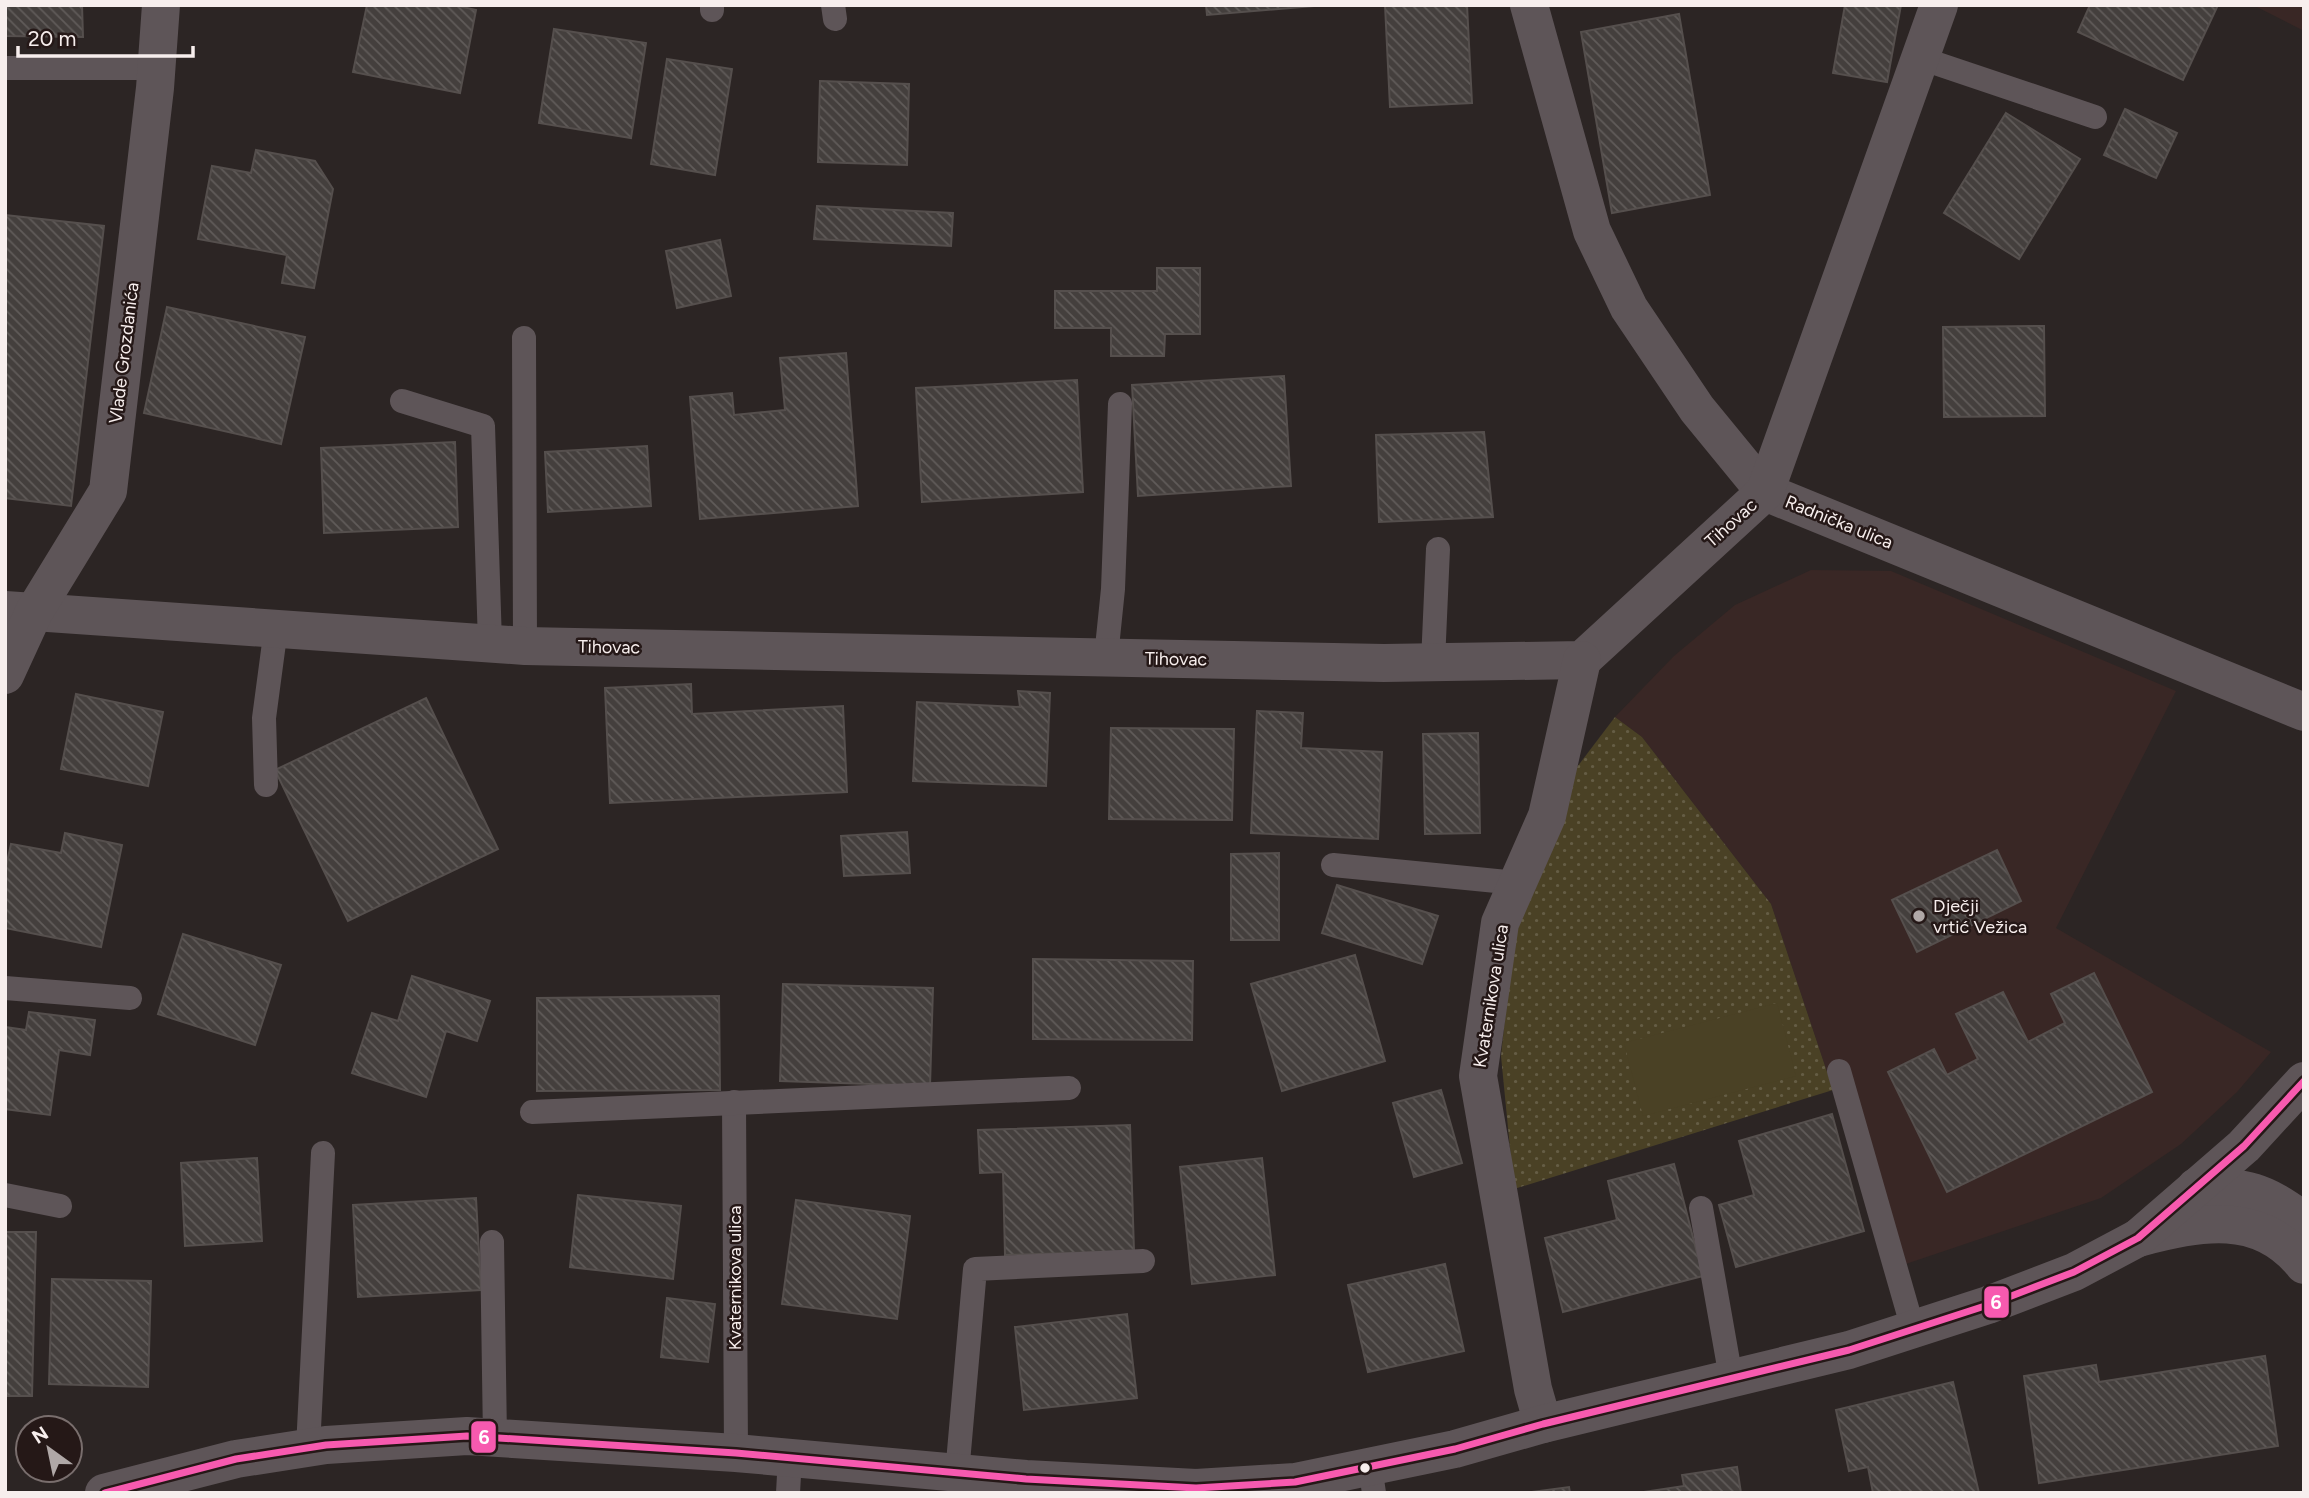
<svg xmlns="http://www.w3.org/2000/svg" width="2309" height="1498" font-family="Figtree,sans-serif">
<defs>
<pattern id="park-dots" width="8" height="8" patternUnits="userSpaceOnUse" patternTransform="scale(1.75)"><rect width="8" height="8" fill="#4a4125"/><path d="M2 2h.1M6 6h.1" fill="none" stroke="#655d45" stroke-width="1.8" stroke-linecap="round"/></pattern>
<pattern id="building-back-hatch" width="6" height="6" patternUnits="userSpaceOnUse" patternTransform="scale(1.75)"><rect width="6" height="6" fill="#443f3d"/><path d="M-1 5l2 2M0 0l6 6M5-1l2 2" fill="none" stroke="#605b59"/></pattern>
</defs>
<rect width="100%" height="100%" fill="#2c2524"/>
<g fill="#392725">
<polygon points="2253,5 2304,5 2304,31"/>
<polygon points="1811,570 1891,571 2176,691 2056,928 2271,1052 2237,1092 2181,1144 2101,1198 1888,1270 1833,1090 1771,904 1642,737 1615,717 1674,656 1735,605"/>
</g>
<polygon fill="url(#park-dots)" points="1615,717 1642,737 1771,904 1833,1090 1514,1189 1501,1056 1512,952 1542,835 1571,775"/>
<polygon fill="#4a4125" points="1777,1003 1796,1076 1643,1116 1624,1043"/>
<g fill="url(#building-back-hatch)" stroke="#554f4d" stroke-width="2">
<polygon points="5,5 82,5 83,37 5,36"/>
<polygon points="367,5 454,5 476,10 460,93 353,72"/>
<polygon points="1206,5 1326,5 1207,15"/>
<polygon points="1385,5 1467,5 1472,103 1390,107"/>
<polygon points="1845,5 1901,5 1887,82 1833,73"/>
<polygon points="2090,5 2218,5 2183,80 2078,32"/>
<polygon points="1679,14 1710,195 1612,213 1581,32"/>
<polygon points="554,29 646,43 631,138 539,123"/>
<polygon points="667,59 732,69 715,175 651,164"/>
<polygon points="820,81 909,84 907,165 818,162"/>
<polygon points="2125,109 2177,133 2156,178 2104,155"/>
<polygon points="2006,113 2080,159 2019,259 1944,213"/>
<polygon points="256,150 315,161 333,189 314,288 282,283 287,255 198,239 212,166 251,173"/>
<polygon points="817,206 953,213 951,246 814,239"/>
<polygon points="5,215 104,226 71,506 5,498"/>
<polygon points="720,240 731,296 677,308 666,251"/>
<polygon points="1157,268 1200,268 1200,334 1165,334 1164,356 1111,356 1111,328 1055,328 1055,291 1157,291"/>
<polygon points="167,307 305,337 281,444 144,413"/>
<polygon points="2044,326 2045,416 1944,417 1943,327"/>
<polygon points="846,353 858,506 700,519 690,397 732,393 734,415 785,410 780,358"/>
<polygon points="1284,376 1291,486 1138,496 1132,385"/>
<polygon points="1077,380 1083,492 922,502 916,388"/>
<polygon points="1484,432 1493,517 1379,522 1376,435"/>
<polygon points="455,442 458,527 324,533 321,448"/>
<polygon points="647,446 651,506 548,512 545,452"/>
<polygon points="691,684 692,714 843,706 847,792 610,803 605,688"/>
<polygon points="1018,691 1050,693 1046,786 913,781 917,702 1020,707"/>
<polygon points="76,694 163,712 148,786 61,769"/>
<polygon points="426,698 498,849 348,921 275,770"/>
<polygon points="1257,711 1303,713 1301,748 1382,752 1378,839 1251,833"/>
<polygon points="1111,728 1234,729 1232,820 1109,819"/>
<polygon points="1478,733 1480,833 1425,834 1423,734"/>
<polygon points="907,832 910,873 844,876 841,836"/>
<polygon points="65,833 122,845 101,947 5,928 5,871 11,844 61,853"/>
<polygon points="1997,850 2021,901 1917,952 1892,900"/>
<polygon points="1279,853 1279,940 1231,940 1231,854"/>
<polygon points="1337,885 1438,916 1422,964 1322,933"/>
<polygon points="183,934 281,965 255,1045 158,1014"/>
<polygon points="1355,955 1385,1061 1282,1091 1251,984"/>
<polygon points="1033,959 1193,961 1192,1040 1033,1039"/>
<polygon points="2094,973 2152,1092 1947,1192 1888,1072 1934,1049 1947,1075 1978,1059 1956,1014 2003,992 2028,1042 2065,1023 2051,994"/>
<polygon points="412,976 490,1001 477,1041 446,1031 426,1097 352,1073 372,1013 398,1021"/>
<polygon points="783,984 933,988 930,1086 780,1081"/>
<polygon points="719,996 720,1090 537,1091 537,998"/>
<polygon points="29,1012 95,1020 90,1055 59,1050 50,1115 5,1109 5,1027 26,1030"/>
<polygon points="1441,1090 1462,1163 1414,1177 1393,1103"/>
<polygon points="1832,1114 1864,1231 1736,1267 1719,1205 1754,1195 1739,1141"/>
<polygon points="1130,1125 1134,1251 1005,1255 1003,1172 980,1173 978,1130"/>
<polygon points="257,1158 262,1241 185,1246 181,1163"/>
<polygon points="1262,1158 1275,1275 1192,1284 1180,1167"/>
<polygon points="1674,1164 1703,1276 1563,1312 1545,1238 1617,1220 1608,1181"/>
<polygon points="578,1195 681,1206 673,1279 570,1267"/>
<polygon points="476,1198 481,1290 358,1297 353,1205"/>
<polygon points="796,1200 910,1216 897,1319 782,1304"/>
<polygon points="5,1232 36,1232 32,1396 5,1396"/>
<polygon points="1445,1264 1464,1351 1368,1372 1348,1285"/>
<polygon points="52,1279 151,1281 148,1387 49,1384"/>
<polygon points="667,1298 715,1304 708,1362 661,1357"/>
<polygon points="1127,1314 1137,1398 1024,1410 1015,1327"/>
<polygon points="2265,1356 2278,1446 2039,1483 2024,1376 2096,1365 2099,1382"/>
<polygon points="1953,1382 1979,1493 1873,1493 1868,1467 1849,1471 1836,1410"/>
<polygon points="1737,1467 1741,1493 1637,1493 1684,1486 1682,1475"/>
<polygon points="1569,1487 1570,1493 1524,1493"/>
</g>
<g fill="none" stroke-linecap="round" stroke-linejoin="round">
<g stroke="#5e5558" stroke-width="24">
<polyline points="833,5 835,19"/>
<polyline points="712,10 712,5"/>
<polyline points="1920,58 2095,117"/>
<polyline points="5,68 156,68"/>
<polyline points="524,338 525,646"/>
<polyline points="402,401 483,426 490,643"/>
<polyline points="1106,657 1113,589 1120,404"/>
<polyline points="1433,662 1438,549"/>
<polyline points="266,785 264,718 276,628"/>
<polyline points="1333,865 1517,883"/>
<polyline points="5,988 130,998"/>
<polyline points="1839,1071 1913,1329"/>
<polyline points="734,1102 736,1453"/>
<polyline points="532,1112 1069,1088"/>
<polyline points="5,1195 60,1206"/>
<polyline points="1701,1208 1731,1378"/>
<polyline points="492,1242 495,1438"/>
<polyline points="308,1448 323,1153"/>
<polyline points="1370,1466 1374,1493"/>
<polyline points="957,1474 975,1269 1143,1261"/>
<polyline points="788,1493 790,1457"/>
</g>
<g stroke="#5e5558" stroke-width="38">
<polyline points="1529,5 1592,231 1629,308 1697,409 1765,492 2304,712"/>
<polyline points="5,610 525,646 1384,663 1582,660 1765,492 1939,5"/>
<polyline points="5,675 34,612 108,491 155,88 161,5"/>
<path d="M2196,1187C2248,1187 2262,1190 2304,1221"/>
<path d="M2138,1238C2199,1222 2260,1209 2304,1265"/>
<polyline points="1543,1424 1533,1389 1478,1076 1500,923 1547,816 1582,660"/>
</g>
<polyline stroke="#5e5558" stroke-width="38" points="104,1493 236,1459 326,1445 467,1436 736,1453 1026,1479 1196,1488 1295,1482 1455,1449 1543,1424 1849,1350 1988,1305 2074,1272 2138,1238 2244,1146 2304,1081"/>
<g stroke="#251817" stroke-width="12">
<polyline id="bus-1" points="105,1493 236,1459 326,1445 467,1436 736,1453 1026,1479 1196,1488 1295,1482 1455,1449 1543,1424 1849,1350 1988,1305 2074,1272 2138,1238 2244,1146 2304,1081"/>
</g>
<use href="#bus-1" stroke="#f75aaf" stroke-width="7"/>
</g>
<circle fill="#b0a8a7" stroke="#251817" stroke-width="2.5" cx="1919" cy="916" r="7"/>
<circle fill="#f7eeed" stroke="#251817" stroke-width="2.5" cx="1365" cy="1468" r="6"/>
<g text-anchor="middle" stroke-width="5" stroke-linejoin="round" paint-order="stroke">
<g font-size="18" fill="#f7eeed" stroke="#251817">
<text transform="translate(124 353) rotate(-83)" y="6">Vlade Grozdanića</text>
<text transform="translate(1839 522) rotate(22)" y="6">Radnička ulica</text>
<text transform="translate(1731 523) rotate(-42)" y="6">Tihovac</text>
<text transform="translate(609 647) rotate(1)" y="6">Tihovac</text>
<text transform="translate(1176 659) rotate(1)" y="6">Tihovac</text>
<text transform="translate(1491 996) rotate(-81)" y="6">Kvaternikova ulica</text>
<text transform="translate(735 1278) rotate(-90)" y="6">Kvaternikova ulica</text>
</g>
<g font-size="18" fill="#f7eeed" stroke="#251817" text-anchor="start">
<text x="1933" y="912">Dječji<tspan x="1933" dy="21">vrtić Vežica</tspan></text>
</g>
</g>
<g stroke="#251817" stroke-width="2.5">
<rect x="1983" y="1285" width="27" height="34" rx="7" fill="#f75aaf"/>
<rect x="470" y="1420" width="27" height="34" rx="7" fill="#f75aaf"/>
</g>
<g font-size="19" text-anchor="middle" font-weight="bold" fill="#fff">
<text x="1996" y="1309">6</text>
<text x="484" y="1444">6</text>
</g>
<rect width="2309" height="1498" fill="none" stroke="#f7eeed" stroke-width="14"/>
<g transform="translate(49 1449) rotate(327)"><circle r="33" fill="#251817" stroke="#796e6d" stroke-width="2"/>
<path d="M0-5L12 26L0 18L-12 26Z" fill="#b0a8a7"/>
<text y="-10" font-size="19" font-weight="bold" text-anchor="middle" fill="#f7eeed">N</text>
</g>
<path d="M18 46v10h175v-10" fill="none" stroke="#f7eeed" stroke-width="3.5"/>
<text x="28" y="46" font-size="21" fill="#f7eeed" stroke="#251817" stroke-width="5" paint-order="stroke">20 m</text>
</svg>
